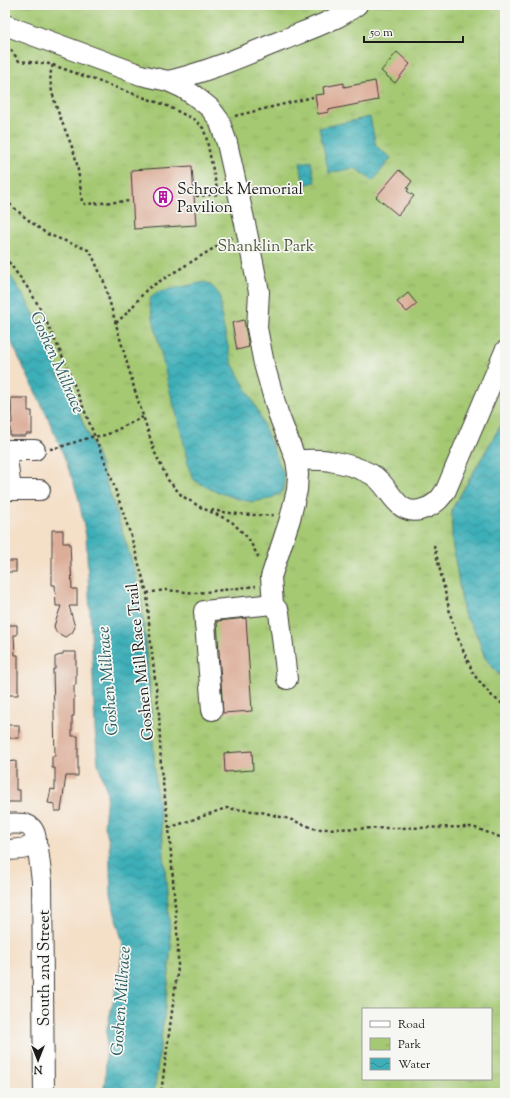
<svg xmlns="http://www.w3.org/2000/svg" width="510" height="1098" font-family="'Sorts Mill Goudy',serif">
<defs>
<pattern id="park-tufts" width="24" height="20" patternUnits="userSpaceOnUse"><rect width="24" height="20" fill="#a5c973"/><path d="M3 7l-1-3M5 7V3M7 7l1-3M15 17l-1-3M17 17v-4M19 17l1-3" fill="none" stroke="#8dac63"/></pattern>
<pattern id="water-waves" width="16" height="10" patternUnits="userSpaceOnUse"><rect width="16" height="10" fill="#3eafb8"/><path d="M0 5q4-4 8 0t8 0" fill="none" stroke="#338e95"/></pattern>
</defs>
<rect width="100%" height="100%" fill="#f6f6f2"/>
<filter id="ink" filterUnits="userSpaceOnUse"><feTurbulence type="fractalNoise" baseFrequency=".025" numOctaves="2"/><feDisplacementMap in="SourceGraphic" scale="8" xChannelSelector="R" yChannelSelector="G"/><feConvolveMatrix kernelMatrix="1 2 1 2 8 2 1 2 1" color-interpolation-filters="sRGB"/></filter>
<filter id="wash" filterUnits="userSpaceOnUse"><feTurbulence type="fractalNoise" baseFrequency=".012" numOctaves="4" result="noise"/><feDisplacementMap in="SourceGraphic" scale="16" xChannelSelector="R" yChannelSelector="G"/><feGaussianBlur stdDeviation="0.9" result="paint"/><feColorMatrix in="noise" values="0 0 0 0 0 0 0 0 0 0 0 0 0 0 0 0 0 1.4 0 .05"/><feComposite in="paint" operator="in"/></filter>
<g filter="url(#wash)">
<rect width="100%" height="100%" fill="#f4dfc7"/>
<path fill="url(#park-tufts)" stroke="#607248" fill-rule="evenodd" d="M5,5H505V418L452,509V541L464,614L477,635L485,658L501,677L505,681V1093H154L168,984L171,946L162,830L156,787L149,679L141,600L136,575L114,505L96,453L66,383L59,377L53,353L39,323L25,298L5,268ZM363,1009H491V1079H363Z"/>
<g fill="url(#water-waves)" stroke="#2d666a">
<polygon points="370,117 376,146 391,158 373,181 355,168 329,173 319,128"/>
<polygon points="311,161 315,182 304,185 300,163"/>
<polygon points="5,268 25,298 39,323 53,353 59,377 66,383 96,453 114,505 136,575 141,600 149,679 156,787 162,830 171,946 168,984 154,1093 102,1093 105,1082 107,1028 119,975 123,943 117,923 111,896 109,840 104,827 107,792 98,763 95,729 92,652 86,536 78,496 66,461 47,416 5,329"/>
<polygon points="205,282 211,285 220,295 222,320 232,363 257,409 284,475 284,488 281,493 270,499 252,502 235,498 212,490 194,480 189,469 182,434 169,388 149,301 152,296 157,292"/>
<polygon points="505,418 505,681 501,677 485,658 477,635 464,614 452,541 452,509"/>
</g>
<g id="blocks">
<g fill="#dcae99">
<polygon points="397,52 410,64 395,83 381,71"/>
<polygon points="375,81 378,100 328,110 329,112 318,114 315,95 324,94 323,87 344,83 344,87"/>
<polygon points="192,166 196,225 134,229 131,170"/>
<polygon points="399,170 412,181 407,188 409,189 407,191 414,196 398,215 376,197"/>
<polygon points="408,293 417,304 407,312 397,302"/>
<polygon points="244,320 249,347 237,350 232,323"/>
<polygon points="11,398 28,398 28,411 32,411 32,434 26,434 26,436 10,436 10,423 12,423"/>
<polygon points="52,530 63,530 63,543 70,543 72,589 77,589 77,606 69,606 75,627 72,633 65,637 56,632 54,626 61,606 56,606 55,585 52,585"/>
<rect x="5" y="561" width="11" height="11"/>
<polygon points="246,618 252,711 223,713 217,621"/>
<polygon points="5,625 17,625 17,635 14,635 15,655 18,655 18,695 5,695"/>
<polygon points="63,652 76,652 76,685 74,685 74,716 72,716 72,736 78,736 78,776 66,776 61,811 55,811 55,804 48,803 51,789 55,790 55,768 52,768 52,756 55,756 53,669 55,669 55,657 63,654"/>
<rect x="5" y="725" width="14" height="13"/>
<polygon points="252,751 253,770 225,772 224,753"/>
<polygon points="16,761 16,790 20,790 20,802 5,802 5,762"/>
</g>
</g>
</g>
<g filter="url(#ink)">
<use href="#blocks" fill-opacity="0" stroke="#3c3936" stroke-width="1"/>
<g fill="none" stroke-linecap="round" stroke-linejoin="round">
<g stroke="#3c3936" stroke-width="22">
<g id="minor">
<polyline points="5,25 141,75 168,81 183,88 195,96 210,108 219,120 227,143 246,228 259,292 257,328 264,364 278,413 296,460 298,474 297,490 290,519 271,577 273,604 279,612 287,679"/>
<path d="M168,81C208,72 245,55 283,40C305,31 340,19 357,5"/>
<polyline points="5,450 35,450"/>
<polyline points="6,450 11,490"/>
<path d="M296,460C307,460 319,459 330,461C343,463 359,468 371,474C390,484 395,516 420,510C433,507 440,500 446,490L505,351"/>
<polyline points="5,490 40,490"/>
<polyline points="212,710 204,611 273,604"/>
<path d="M5,824C21,823 34,821 36,840C31,851 16,849 5,850"/>
<polyline points="34,844 38,849 42,881 44,1093"/>
</g>
</g>
<g stroke="#3c3936" stroke-width="2.5" stroke-dasharray="3 3" stroke-linecap="butt">
<polyline points="5,48 11,50 19,61 50,64 165,105 195,120 203,128 206,136 218,194"/>
<path d="M53,65C42,87 69,134 75,156C79,171 80,187 82,202L85,204L131,201"/>
<polyline points="235,116 313,97"/>
<polyline points="196,196 220,194"/>
<polyline points="5,200 27,219 47,234 81,247 88,250 92,255 104,282 135,391 155,453 168,480 182,496 202,508 231,521 248,538 260,560"/>
<polyline points="5,257 30,291 41,310 65,362 111,477 131,536 147,593 150,636 159,713 161,769 169,828 178,944 178,967 161,1093"/>
<polyline points="116,323 129,311 147,289 232,237"/>
<polyline points="50,449 60,447 91,437 106,435 143,417"/>
<path d="M211,510C233,514 253,516 275,515"/>
<polyline points="434,545 451,617 457,636 474,675 492,696 505,706"/>
<polyline points="147,593 165,590 197,593 256,586"/>
<polyline points="169,828 226,808 261,812 289,819 316,829 473,827 505,839"/>
</g>
<use href="#minor" stroke="#fff" stroke-width="20"/>
</g>
</g>
<defs>
<g id="building-ring" transform="scale(1)"><circle r="9.5" fill="#f6f6f2" stroke="#b5179e" stroke-width="1.5"/><path d="M-4-6H4V6H1V3H-1V6H-4ZM-2.5-4.3h1.7v1.8h-1.7ZM.8-4.3h1.7v1.8H.8ZM-2.5-1h1.7V.8h-1.7ZM.8-1h1.7V.8H.8Z" fill="#b5179e"/></g>
</defs>
<g fill-rule="evenodd">
<use href="#building-ring" x="163" y="197"/>
</g>
<g text-anchor="middle" stroke-width="3.5" stroke-linejoin="round" paint-order="stroke">
<g font-size="16" fill="#1c1c1c" stroke="#f6f6f2" text-anchor="start">
<text x="177" y="194">Schrock Memorial<tspan x="177" dy="18">Pavilion</tspan></text>
</g>
<g font-size="16" fill="#4c593a" stroke="#f6f6f2">
<text x="266" y="251">Shanklin Park</text>
</g>
<g font-size="16" fill="#1c1c1c" stroke="#f6f6f2">
<text transform="translate(139 662) rotate(-96)" y="6">Goshen Mill Race Trail</text>
<text transform="translate(43 968) rotate(-90)" y="6">South 2nd Street</text>
</g>
<g font-size="17" font-style="italic" fill="#2b5e62" stroke="#f6f6f2">
<text transform="translate(58 362) rotate(66)" y="6">Goshen Millrace</text>
<text transform="translate(107 681) rotate(-95)" y="6">Goshen Millrace</text>
<text transform="translate(120 1001) rotate(-86)" y="6">Goshen Millrace</text>
</g>
</g>
<rect width="510" height="1098" fill="none" stroke="#f6f6f2" stroke-width="20"/>
<rect x="362" y="1008" width="130" height="72" fill="#f6f6f2" stroke="#9f9f9c"/>
<rect x="370" y="1021" width="20" height="6" fill="#ffffff" stroke="#9f9f9c"/>
<text x="398" y="1028" font-size="12" fill="#1c1c1c">Road</text>
<rect x="370" y="1038" width="20" height="12" fill="url(#park-tufts)" stroke="#9f9f9c"/>
<text x="398" y="1048" font-size="12" fill="#1c1c1c">Park</text>
<rect x="370" y="1058" width="20" height="12" fill="url(#water-waves)" stroke="#9f9f9c"/>
<text x="398" y="1068" font-size="12" fill="#1c1c1c">Water</text>
<g transform="translate(38 1060) rotate(180)" stroke="#f6f6f2" stroke-width="3" paint-order="stroke">
<path d="M0-3L7 15L0 10L-7 15Z" fill="#1c1c1c"/>
<text y="-6" font-size="11" font-weight="bold" text-anchor="middle" fill="#1c1c1c">N</text>
</g>
<path d="M364 36v6h99v-6" fill="none" stroke="#1c1c1c" stroke-width="2"/>
<text x="370" y="36" font-size="12" fill="#1c1c1c" stroke="#f6f6f2" stroke-width="3" paint-order="stroke">50 m</text>
</svg>
